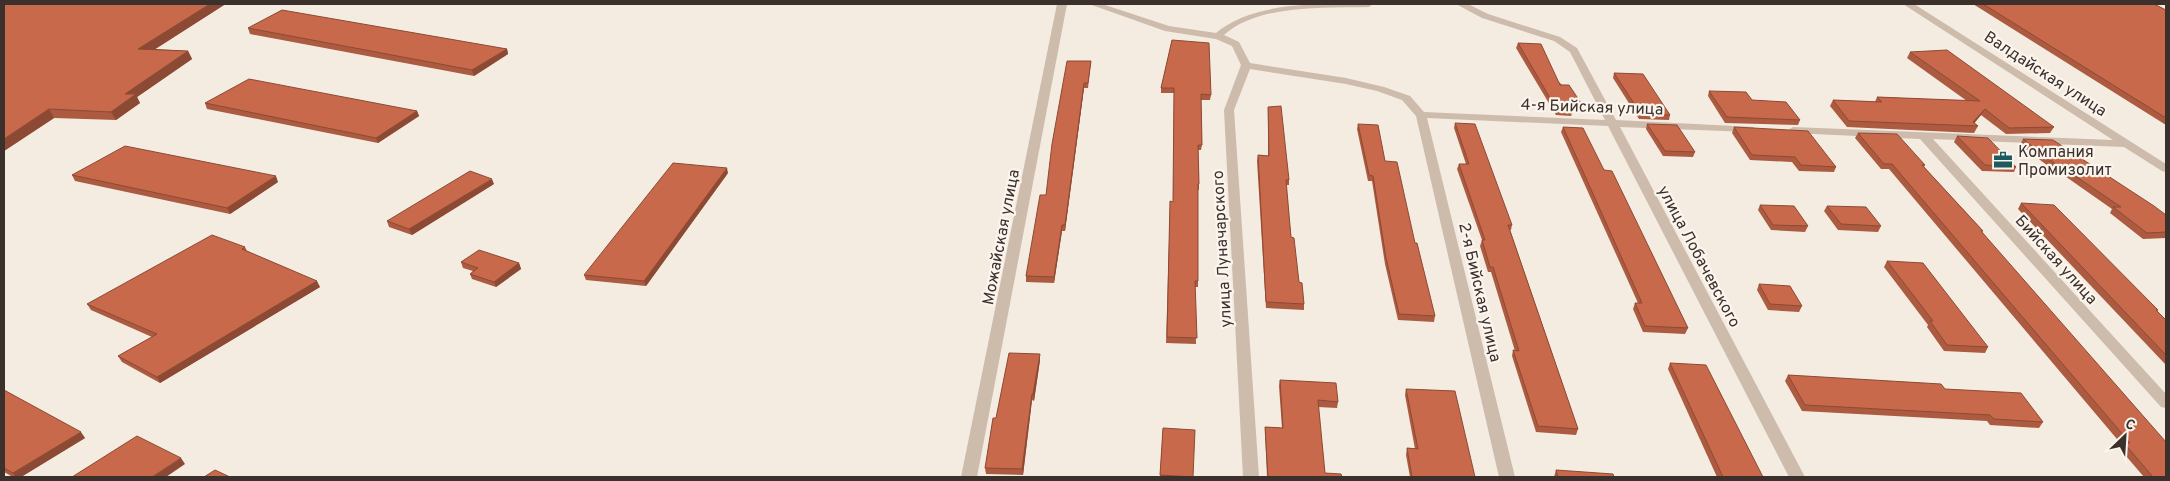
<svg xmlns="http://www.w3.org/2000/svg" width="2170" height="481" font-family="Overpass,sans-serif">
<rect width="100%" height="100%" fill="#f4ebe1"/>
<g fill="none" stroke-linecap="round" stroke-linejoin="round">
<g fill="#cdbbac" fill-rule="evenodd">
<polygon points="1057,4 1067,4 977,477 961,477"/>
<path d="M1089,4H1102L1169,26L1216,33C1255,0 1324,4 1373,4L1369,7C1325,8 1258,4 1224,35L1239,42L1250,63L1346,78L1384,87L1410,96L1424,112L1605,120L1570,52L1554,41L1482,18L1456,4H1468L1488,14L1560,37L1577,48L1616,120L1754,127L1755,129L1754,131L1750,132L1620,127L1805,477H1789L1608,126L1427,118L1515,477H1499L1416,116L1402,100L1377,91L1346,84L1250,69L1234,110L1259,477H1243L1224,110L1241,65L1232,46L1216,39L1165,31Z"/>
<polygon points="1903,4 1914,4 2166,164 2166,172 2162,171 2124,147 1933,139 2166,394 2166,408 2161,407 1920,139 1793,133 1788,130 1793,127 2113,140"/>
</g>
</g>
<g fill="#ac5a40">
<polygon points="4,4 224,5 155,49 188,51 192,59 137,97 140,103 116,120 54,118 4,151"/>
<polygon points="1973,4 2154,4 2166,10 2166,125"/>
<polygon points="248,28 507,49 508,54 474,76 250,34"/>
<polygon points="1172,40 1211,95 1210,100 1201,100 1202,145 1201,150 1198,150 1199,184 1199,190 1198,190 1198,287 1195,287 1196,344 1166,343 1170,207 1173,202 1174,93 1161,93 1161,88"/>
<polygon points="1518,43 1581,103 1580,109 1572,109 1573,111 1571,116 1556,115 1516,48"/>
<polygon points="1910,52 2054,127 2050,133 2006,134 1981,115 1974,123 1978,126 1974,133 1847,127 1830,106 1833,100 1875,102 1877,97 1967,101 1907,58"/>
<polygon points="1091,61 1088,88 1084,88 1065,231 1062,231 1054,283 1026,282 1026,276 1046,195"/>
<polygon points="1614,73 1670,115 1669,120 1639,119 1613,78"/>
<polygon points="1709,91 1752,100 1800,120 1798,125 1725,123 1708,96"/>
<polygon points="205,103 417,111 419,116 378,143 207,109"/>
<polygon points="1268,107 1289,180 1289,185 1286,185 1291,237 1299,282 1304,304 1304,310 1266,308 1257,161 1258,155 1268,156"/>
<polygon points="1455,123 1512,225 1511,230 1510,230 1578,429 1576,435 1536,432 1512,356 1513,350 1515,351 1491,272 1488,272 1480,246 1482,240 1457,169 1459,164 1466,164 1454,128"/>
<polygon points="1358,124 1385,161 1415,243 1435,316 1434,322 1398,320 1385,264 1372,181 1368,181 1357,129"/>
<polygon points="1647,124 1695,152 1693,157 1663,156 1646,129"/>
<polygon points="1563,127 1604,170 1688,328 1685,334 1643,332 1633,309 1635,303 1638,303 1561,132"/>
<polygon points="1734,127 1836,167 1834,172 1799,171 1792,162 1750,160 1732,133"/>
<polygon points="1858,133 1925,165 1924,167 1983,231 1982,232 2166,477 2144,477 2120,449 2122,445 1889,169 1881,169 1855,138"/>
<polygon points="1957,136 2016,167 2014,172 1982,171 1954,142"/>
<polygon points="2023,139 2166,215 2166,238 2143,239 2110,213 2112,209 2062,174 2059,174 2020,145"/>
<polygon points="728,173 646,286 586,280 584,275"/>
<polygon points="72,175 278,182 230,214 75,181"/>
<polygon points="494,184 412,235 389,227 387,221"/>
<polygon points="2021,203 2158,310 2157,311 2166,320 2166,365 2018,209"/>
<polygon points="1760,205 1808,226 1805,232 1771,230 1758,210"/>
<polygon points="1827,206 1881,226 1878,232 1838,230 1824,211"/>
<polygon points="245,247 247,251 320,287 160,383 122,362 118,356 152,337 91,310 87,304"/>
<polygon points="1887,261 1988,347 1985,353 1944,351 1927,327 1928,325 1884,267"/>
<polygon points="461,262 519,263 521,269 496,287 472,279 470,274 473,271 463,268"/>
<polygon points="1759,284 1802,306 1799,312 1768,310 1757,290"/>
<polygon points="1040,360 1034,401 1032,400 1023,475 986,474 985,468 996,418"/>
<polygon points="1670,363 1763,477 1717,477 1668,369"/>
<polygon points="1788,375 1945,389 2043,422 2039,428 1990,425 1987,421 1802,411 1785,381"/>
<polygon points="1280,380 1338,402 1337,408 1318,407 1325,473 1342,477 1267,477 1265,433 1265,427 1282,428 1279,386"/>
<polygon points="1406,389 1475,477 1410,477 1406,455 1407,448 1415,449 1405,395"/>
<polygon points="4,390 85,438 21,477 13,477 4,472"/>
<polygon points="1163,428 1193,477 1160,477"/>
<polygon points="1556,470 1614,477 1554,477"/>
</g>
<g fill="#8c4a34">
<polygon points="210,4 224,4 224,5 143,57 138,49"/>
<polygon points="507,49 508,54 474,76 472,70"/>
<polygon points="188,51 192,59 137,97 140,103 116,120 111,112 125,94"/>
<polygon points="1084,83 1084,88 1065,231 1065,225"/>
<polygon points="49,109 54,118 4,151 4,139"/>
<polygon points="1985,109 1981,115 1972,126 1973,122"/>
<polygon points="417,111 419,116 378,143 376,138"/>
<polygon points="727,168 728,173 646,286 644,281"/>
<polygon points="276,176 278,182 230,214 227,208"/>
<polygon points="492,179 494,184 412,235 409,229"/>
<polygon points="1062,225 1062,231 1054,283 1054,277"/>
<polygon points="519,263 521,269 496,287 494,282"/>
<polygon points="317,281 320,287 160,383 157,377"/>
<polygon points="1040,354 1040,360 1034,401 1033,394"/>
<polygon points="1032,394 1032,400 1023,475 1022,469"/>
<polygon points="81,432 85,438 21,477 16,477 13,473"/>
<polygon points="181,458 185,464 166,477 152,477"/>
</g>
<g fill="#c8694b" stroke="#8c4a34">
<polygon points="4,4 210,4 138,49 188,51 125,94 136,94 111,112 49,109 4,139"/>
<polygon points="1983,4 2154,4 2166,10 2166,118"/>
<polygon points="282,10 507,49 472,70 248,28"/>
<polygon points="1172,40 1209,43 1211,95 1201,94 1202,145 1198,145 1199,184 1198,184 1198,281 1195,281 1197,338 1167,337 1170,201 1173,202 1174,88 1161,88"/>
<polygon points="1518,43 1541,44 1560,85 1569,85 1581,103 1569,103 1573,111 1557,110"/>
<polygon points="1947,50 2054,127 2009,128 1985,109 1973,122 1978,126 1849,121 1833,100 1882,102 1877,97 1980,101 1910,52"/>
<polygon points="1067,61 1091,61 1088,83 1084,83 1065,225 1062,225 1054,277 1026,276 1040,195 1046,195 1052,144"/>
<polygon points="1614,73 1643,74 1670,115 1641,114"/>
<polygon points="249,79 417,111 376,138 205,103"/>
<polygon points="1709,91 1746,92 1752,100 1786,102 1800,120 1727,117"/>
<polygon points="1281,106 1289,180 1286,180 1291,237 1294,238 1299,282 1302,283 1304,304 1266,302 1258,155 1269,156 1268,107"/>
<polygon points="1455,123 1475,124 1512,225 1508,225 1578,429 1538,426 1513,350 1519,351 1493,267 1490,267 1482,240 1485,240 1459,164 1469,164"/>
<polygon points="1358,124 1378,125 1385,161 1397,162 1415,243 1417,243 1435,316 1399,314 1386,258 1373,176 1369,175"/>
<polygon points="1647,124 1677,125 1695,152 1665,151"/>
<polygon points="1563,127 1583,128 1604,170 1612,171 1688,328 1645,326 1635,303 1642,303"/>
<polygon points="1734,127 1808,131 1836,167 1801,165 1795,157 1752,155"/>
<polygon points="1858,133 1897,134 1925,165 1922,165 1983,231 1981,231 2166,442 2166,477 2153,477 2124,443 2130,443 1892,164 1884,164"/>
<polygon points="1957,136 1988,138 2016,167 1985,165"/>
<polygon points="2023,139 2053,140 2154,206 2166,215 2166,232 2147,233 2113,207 2121,207 2065,169 2062,169"/>
<polygon points="125,146 276,176 227,208 72,175"/>
<polygon points="673,163 727,168 644,281 584,275"/>
<polygon points="470,171 492,179 409,229 387,221"/>
<polygon points="2021,203 2054,205 2158,310 2156,310 2166,320 2166,355"/>
<polygon points="1760,205 1794,206 1808,226 1773,225"/>
<polygon points="1827,206 1866,207 1881,226 1841,224"/>
<polygon points="212,235 245,247 242,249 317,281 157,377 118,356 157,334 87,304"/>
<polygon points="479,250 519,263 494,282 470,274 478,268 461,262"/>
<polygon points="1887,261 1923,263 1988,347 1947,345 1930,321 1933,321"/>
<polygon points="1759,284 1790,286 1802,306 1770,304"/>
<polygon points="1009,353 1040,354 1033,394 1032,394 1022,469 985,468 993,418 996,418"/>
<polygon points="1670,363 1706,365 1763,477 1723,477"/>
<polygon points="1788,375 1941,384 1945,389 2021,393 2043,422 1994,419 1990,415 1805,405"/>
<polygon points="1280,380 1336,383 1338,402 1318,400 1325,473 1341,474 1342,477 1268,477 1265,427 1283,428"/>
<polygon points="1406,389 1455,391 1475,477 1412,477 1407,448 1418,449"/>
<polygon points="4,390 81,432 13,473 4,468"/>
<polygon points="1163,428 1195,430 1193,477 1160,475"/>
<polygon points="137,436 181,458 152,477 72,477"/>
<polygon points="215,470 230,477 204,477"/>
<polygon points="1556,470 1613,474 1614,477 1558,477"/>
</g>
<defs>
<g id="office-bare" transform="scale(1.5)"><path d="M-6-3h4V-5.5h4V-3h4V5H-6ZM-1-4.5V-3h2v-1.5ZM-6 0V1H6V0Z" fill="#1f5a5e" stroke="#fbf5ee" stroke-width="2.5" paint-order="stroke"/></g>
</defs>
<g fill-rule="evenodd">
<use href="#office-bare" x="2003" y="160"/>
</g>
<g text-anchor="middle" stroke-width="4.5" stroke-linejoin="round" paint-order="stroke">
<g font-size="16" fill="#3b302b" stroke="#fbf5ee">
<text transform="translate(2046 73) rotate(33)" y="6">Валдайская улица</text>
<text transform="translate(1592 106) rotate(2)" y="6">4-я Бийская улица</text>
<text transform="translate(1000 237) rotate(-79)" y="6">Можайская улица</text>
<text transform="translate(1221 249) rotate(-93)" y="6">улица Луначарского</text>
<text transform="translate(1700 256) rotate(62)" y="6">улица Лобачевского</text>
<text transform="translate(2057 259) rotate(48)" y="6">Бийская улица</text>
<text transform="translate(1481 292) rotate(77)" y="6">2-я Бийская улица</text>
</g>
<g font-size="16" fill="#3b302b" stroke="#fbf5ee" text-anchor="start">
<text x="2018" y="157">Компания<tspan x="2018" dy="18">Промизолит</tspan></text>
</g>
</g>
<rect width="2170" height="481" fill="none" stroke="#3b302b" stroke-width="10"/>
<g transform="translate(2125 436) rotate(25)" stroke="#fbf5ee" stroke-width="4" paint-order="stroke">
<path d="M0-4L9 19L0 12L-9 19Z" fill="#3b302b"/>
<text y="-8" font-size="14" font-weight="bold" text-anchor="middle" fill="#3b302b">С</text>
</g>
</svg>
